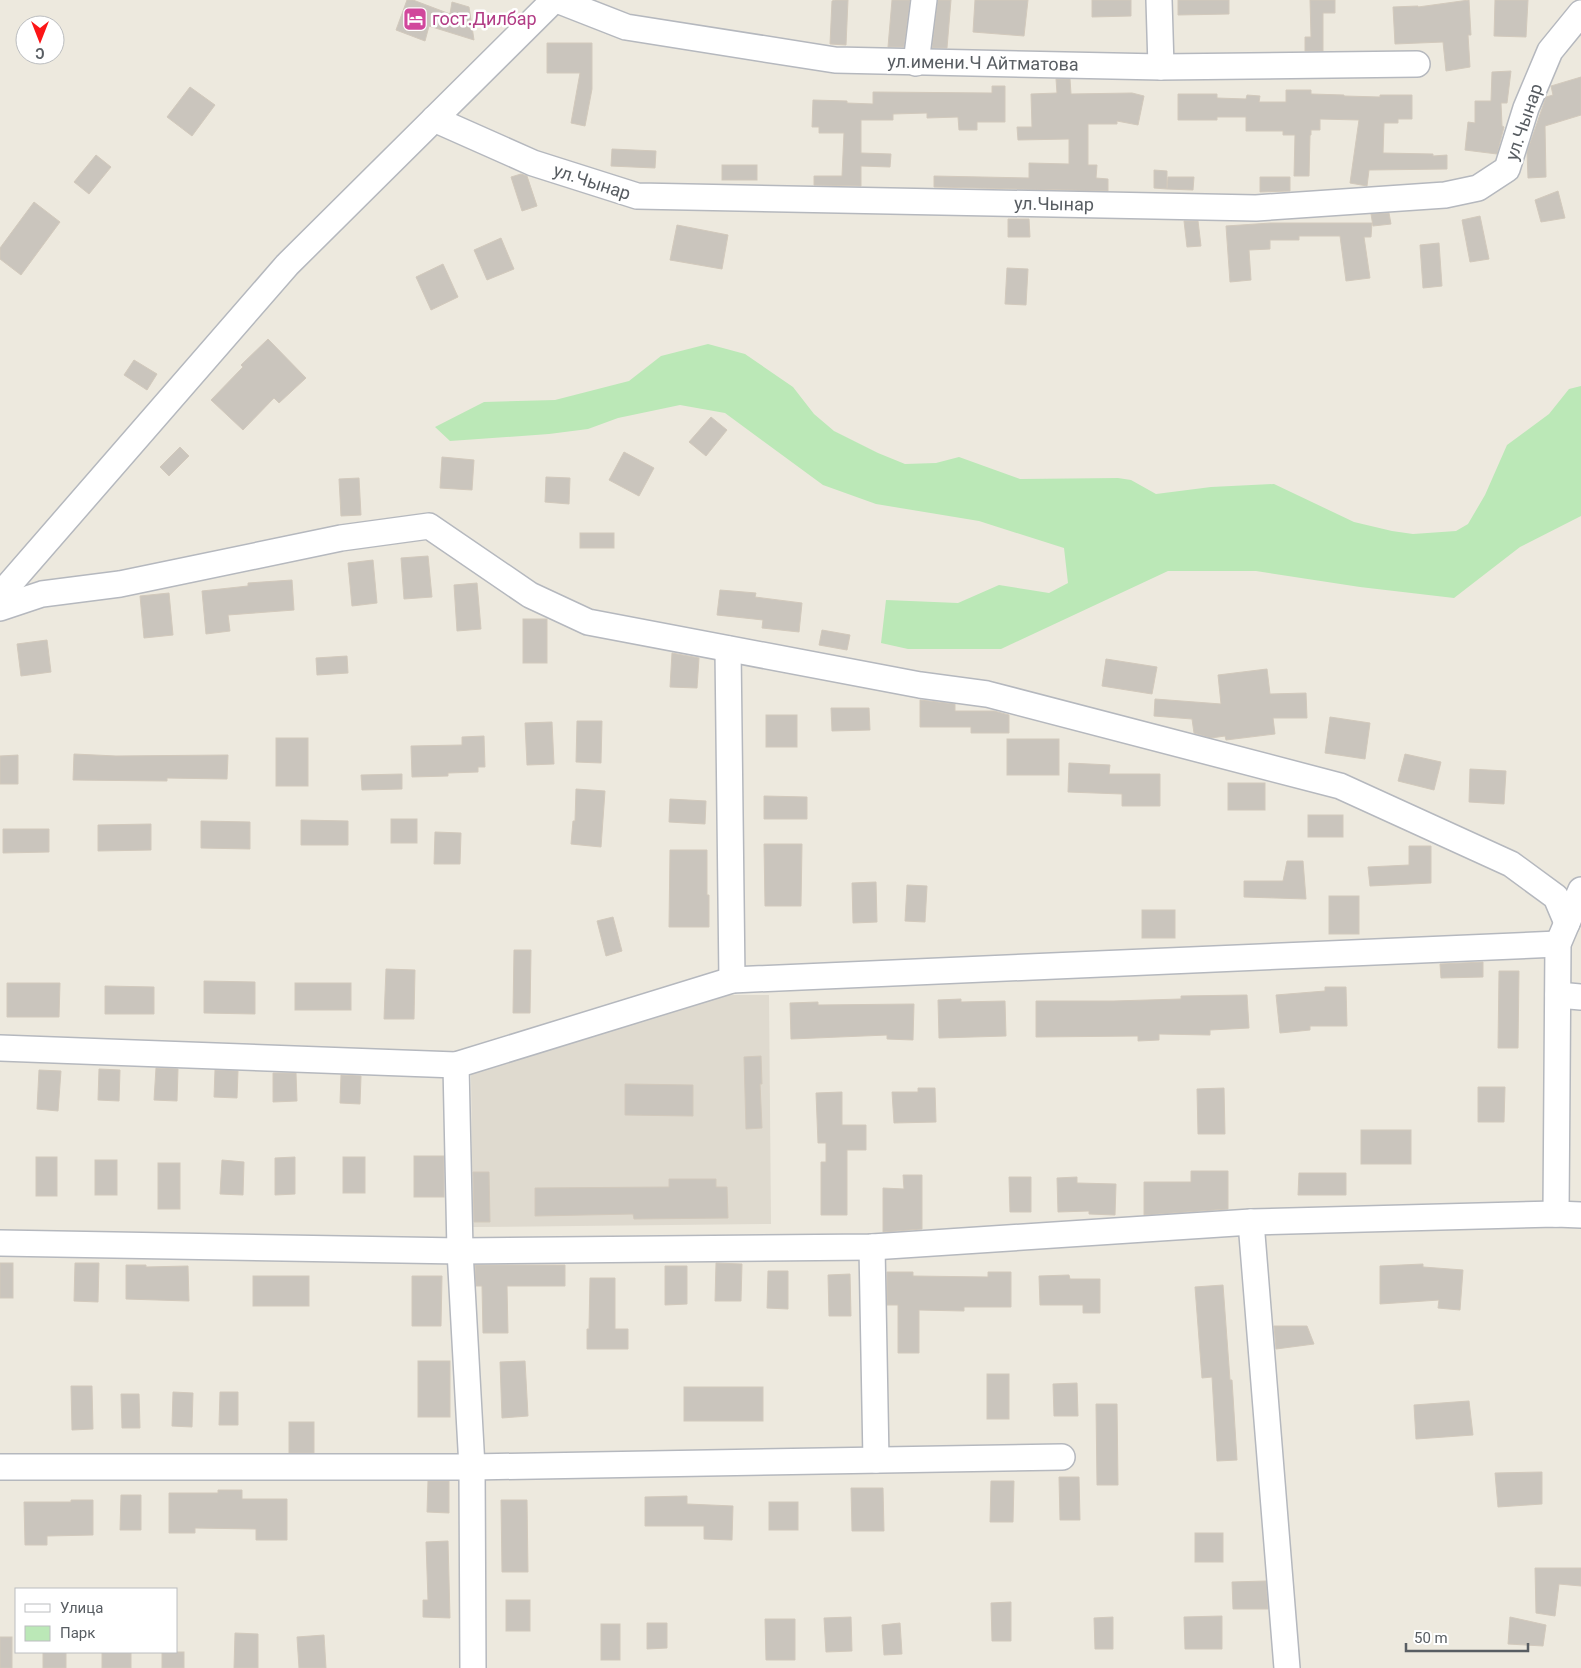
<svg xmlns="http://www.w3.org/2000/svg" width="1581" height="1668" font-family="Roboto,sans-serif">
<rect width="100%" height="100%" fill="#ede9de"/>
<polygon fill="#dfdacf" points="713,995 769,995 771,1224 473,1227 471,1074"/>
<polygon fill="#bbe8b7" points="708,344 745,354 793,387 814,414 834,431 878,453 905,464 936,463 959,457 1020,479 1118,478 1131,480 1156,494 1211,487 1274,484 1354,522 1392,531 1413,534 1456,531 1468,524 1485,495 1507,445 1549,414 1569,389 1581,386 1581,516 1520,547 1454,598 1360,587 1256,571 1168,571 1001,649 908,649 881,643 886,600 958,603 999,585 1049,593 1068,583 1064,548 979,521 876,504 823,485 725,413 680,405 618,418 588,429 549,434 450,441 435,427 484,402 555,400 629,381 661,356"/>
<g fill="#cac5bd" stroke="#d2c9bc">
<polygon points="407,0 413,0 450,14 452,2 469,7 474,40 429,26 425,41 396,30"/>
<polygon points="835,0 848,0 846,45 830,44 832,1"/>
<polygon points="892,0 910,0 904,47 888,47"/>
<polygon points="938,0 951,0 947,48 932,48"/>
<polygon points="975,0 1028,0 1024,36 973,32"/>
<polygon points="1092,0 1131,0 1131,16 1092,17"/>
<polygon points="1178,0 1229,0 1229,14 1178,15"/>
<polygon points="1310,0 1335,0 1335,13 1323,13 1323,51 1305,51 1305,37 1311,37"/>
<polygon points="1469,0 1471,35 1468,35 1470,67 1446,71 1443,42 1395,44 1393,7 1418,6 1418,7"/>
<polygon points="1495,0 1528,0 1526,37 1494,36"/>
<polygon points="547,43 592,43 592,89 585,126 571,123 580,73 547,73"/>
<polygon points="1511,71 1507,103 1501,103 1502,126 1504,127 1497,154 1465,150 1468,122 1475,123 1475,101 1491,101 1492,72"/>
<polygon points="1581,77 1581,115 1545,126 1546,177 1528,178 1527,152 1546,97 1553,95 1551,86"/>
<polygon points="1056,79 1070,79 1071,94 1132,93 1144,96 1138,125 1117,121 1117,124 1088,124 1088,165 1097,165 1096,178 1108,179 1108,191 934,187 934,176 1029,178 1029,163 1069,164 1069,139 1018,140 1017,127 1032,127 1031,94 1057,93"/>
<polygon points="992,86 1005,86 1005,122 977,122 977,130 959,130 958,117 927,118 927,113 893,114 893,120 861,120 861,153 891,154 890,167 861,166 861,186 814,185 814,176 842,176 844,133 819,133 819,127 812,127 813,100 847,101 847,103 873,104 873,92 992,93"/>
<polygon points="190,87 215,105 192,136 167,117"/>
<polygon points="1286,90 1311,90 1311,94 1344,95 1344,96 1380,97 1380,95 1412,95 1412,119 1398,119 1398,123 1384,123 1383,153 1433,154 1433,156 1447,155 1447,169 1369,170 1367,186 1350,183 1359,120 1320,119 1320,130 1311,130 1311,135 1310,135 1309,176 1294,176 1295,135 1283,135 1283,131 1246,131 1246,117 1217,117 1217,120 1178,120 1178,94 1217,94 1217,98 1246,99 1247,95 1260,96 1259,102 1286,102"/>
<polygon points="612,149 656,151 655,168 611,166"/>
<polygon points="96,155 111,167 89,194 74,182"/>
<rect x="722" y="165" width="35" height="15"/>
<polygon points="1154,170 1167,171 1167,189 1154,188"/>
<polygon points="521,174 527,176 537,206 522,211 511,177"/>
<polygon points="1168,177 1194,177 1193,190 1167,189"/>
<polygon points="1260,177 1290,177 1290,191 1260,192"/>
<polygon points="1558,191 1565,218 1541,222 1535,200"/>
<polygon points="34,202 60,222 21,275 0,259 0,248"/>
<polygon points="1389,213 1391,224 1373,226 1371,214"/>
<polygon points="1480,216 1489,259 1470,262 1462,220"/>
<polygon points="1008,219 1029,219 1030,237 1008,237"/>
<polygon points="1184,221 1198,221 1201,246 1187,247"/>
<polygon points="1271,223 1372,223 1371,237 1364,237 1370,278 1346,281 1340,236 1299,236 1299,240 1270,240 1270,249 1249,250 1251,280 1230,282 1226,226"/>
<polygon points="677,225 728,235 722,269 670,260"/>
<polygon points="501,238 514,269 487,280 474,250"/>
<polygon points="1439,243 1442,286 1423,288 1420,245"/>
<polygon points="443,264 458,297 431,310 416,277"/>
<polygon points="1007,268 1028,269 1026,305 1005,304"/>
<polygon points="268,339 306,378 279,403 274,398 243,430 211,400 243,367 241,365"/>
<polygon points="134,360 157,374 147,390 124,375"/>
<polygon points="711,417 727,430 706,456 689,442"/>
<polygon points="180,447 189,456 169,476 160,467"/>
<polygon points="624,452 654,468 639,496 609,480"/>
<polygon points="442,457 474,460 472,490 440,488"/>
<polygon points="546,477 570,478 569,504 545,502"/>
<polygon points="359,478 361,515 341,516 339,479"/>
<rect x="580" y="533" width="34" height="15"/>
<polygon points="428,556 432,597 404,599 401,558"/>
<polygon points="373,560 377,603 352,606 348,563"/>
<polygon points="292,580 294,610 228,615 230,631 206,634 202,591 248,586 248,583"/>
<polygon points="477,583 481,629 457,631 454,585"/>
<polygon points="720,590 756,593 755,597 802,603 799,632 762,628 763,620 717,615"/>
<polygon points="169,593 173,635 144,638 140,596"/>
<rect x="523" y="619" width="24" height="44"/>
<polygon points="822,630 850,635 847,650 819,645"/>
<polygon points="47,640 51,672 21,676 17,644"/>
<polygon points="672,653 699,658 697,688 670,687"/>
<polygon points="347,656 348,673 317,675 316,658"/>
<polygon points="1106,659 1157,667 1152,694 1102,686"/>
<polygon points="1267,669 1270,694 1306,693 1307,718 1273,718 1275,734 1226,740 1225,736 1211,738 1194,733 1192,719 1154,716 1155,699 1221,704 1218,675"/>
<polygon points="920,700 955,704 955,711 994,711 1009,715 1009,733 971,733 971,727 920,727"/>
<polygon points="831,708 869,708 870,730 832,731"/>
<rect x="766" y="715" width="31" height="32"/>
<polygon points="1330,717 1370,723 1365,759 1325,753"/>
<polygon points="577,721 602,721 601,763 576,762"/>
<polygon points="552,722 554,764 527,765 525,723"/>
<polygon points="484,736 485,767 478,767 478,772 448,773 448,776 412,777 411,746 462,745 462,737"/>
<rect x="276" y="738" width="32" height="48"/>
<rect x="1007" y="739" width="52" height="36"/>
<polygon points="74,754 116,756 228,755 227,779 167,778 167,781 73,780"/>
<polygon points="1405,754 1441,762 1434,790 1398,781"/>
<polygon points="18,755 18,784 0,784 0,756"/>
<polygon points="1069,763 1110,765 1109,774 1160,774 1160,806 1122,806 1122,794 1068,792"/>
<polygon points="1470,769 1506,771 1504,804 1469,802"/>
<polygon points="402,774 402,789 362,790 361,775"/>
<rect x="1228" y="783" width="37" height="27"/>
<polygon points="576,789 605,791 601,847 571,844 573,821 575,821"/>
<polygon points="764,796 807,797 807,819 764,819"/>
<polygon points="670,799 706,801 705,824 669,822"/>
<rect x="1308" y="815" width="35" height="22"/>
<rect x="391" y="819" width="26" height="24"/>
<polygon points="301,820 348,821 348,845 301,845"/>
<polygon points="201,821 250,822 250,849 201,848"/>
<polygon points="151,824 151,850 98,851 98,825"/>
<polygon points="3,829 49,829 49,852 3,853"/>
<polygon points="435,832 461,833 460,864 434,864"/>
<polygon points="764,844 802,844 801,906 765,906"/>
<polygon points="1409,846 1431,846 1431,883 1370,886 1368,867 1409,865"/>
<polygon points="670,850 707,850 707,895 709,895 709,927 669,927"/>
<polygon points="1287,861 1303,861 1306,899 1244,897 1244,881 1283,881"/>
<polygon points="876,882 877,922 853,923 852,883"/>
<polygon points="907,885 927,886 925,922 905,921"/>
<rect x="1329" y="896" width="30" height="38"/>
<rect x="1142" y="910" width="33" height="28"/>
<polygon points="613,917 622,951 606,956 597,921"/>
<polygon points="514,950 531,950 530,1013 513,1013"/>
<polygon points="1483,962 1483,977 1441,978 1440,964"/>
<polygon points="386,969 415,970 414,1019 384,1019"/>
<polygon points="1499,971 1519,971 1518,1048 1498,1048"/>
<polygon points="204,981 255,982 255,1014 204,1013"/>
<polygon points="7,983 60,983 59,1017 7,1017"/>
<rect x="295" y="983" width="56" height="27"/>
<polygon points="105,986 154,987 154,1014 105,1014"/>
<polygon points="1325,987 1346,987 1347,1026 1310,1026 1310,1030 1280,1033 1276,995 1325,991"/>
<polygon points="1247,995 1249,1028 1210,1030 1210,1035 1159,1034 1159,1040 1138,1041 1138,1036 1036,1037 1036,1001 1114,1001 1181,999 1181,996"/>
<polygon points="961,999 961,1002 1005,1001 1006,1036 939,1038 938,1000"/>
<polygon points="818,1002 818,1005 914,1004 913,1040 887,1039 887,1035 791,1039 790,1003"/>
<polygon points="761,1056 762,1084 760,1084 762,1128 746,1129 744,1057"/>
<polygon points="156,1068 178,1069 177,1101 154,1100"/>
<polygon points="99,1069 120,1070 119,1101 98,1100"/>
<polygon points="39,1070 61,1071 58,1111 37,1109"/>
<polygon points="215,1070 238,1071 237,1098 214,1097"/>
<polygon points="273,1073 296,1073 297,1101 273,1102"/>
<polygon points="341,1075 361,1076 360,1104 340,1103"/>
<polygon points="625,1084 693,1085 693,1116 625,1115"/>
<polygon points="1478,1087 1505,1087 1504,1122 1478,1122"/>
<polygon points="918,1088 935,1088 936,1122 894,1123 892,1092 918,1092"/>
<polygon points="1224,1088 1225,1134 1198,1134 1197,1089"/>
<polygon points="842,1092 842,1125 866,1125 866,1150 847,1150 847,1215 821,1215 821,1162 826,1162 826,1143 818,1143 816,1093"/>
<rect x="1361" y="1130" width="50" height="34"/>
<rect x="414" y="1156" width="30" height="41"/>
<rect x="36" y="1157" width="21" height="39"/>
<polygon points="295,1157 295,1194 275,1195 275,1158"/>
<rect x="343" y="1157" width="22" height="36"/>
<rect x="95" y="1160" width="22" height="35"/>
<polygon points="222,1160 244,1162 243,1195 220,1194"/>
<rect x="158" y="1163" width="22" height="46"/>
<polygon points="1191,1171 1228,1171 1228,1209 1144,1215 1144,1182 1191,1182"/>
<polygon points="473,1172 489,1172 490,1222 474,1222"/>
<polygon points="1299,1173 1346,1173 1346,1195 1298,1195"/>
<polygon points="903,1175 922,1175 922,1229 883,1232 883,1188 904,1189"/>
<polygon points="1009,1177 1031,1177 1031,1212 1010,1212"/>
<polygon points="1077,1177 1077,1183 1116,1184 1115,1215 1089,1214 1089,1211 1058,1212 1057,1178"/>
<polygon points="669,1179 716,1179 716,1187 727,1187 728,1218 634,1219 633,1214 535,1216 535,1188 669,1187"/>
<rect x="0" y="1263" width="13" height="35"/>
<polygon points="75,1263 99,1263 98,1302 74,1301"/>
<polygon points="716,1263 742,1264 741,1301 715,1301"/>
<polygon points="1423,1264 1423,1267 1463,1270 1460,1310 1438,1308 1439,1300 1380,1304 1380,1266"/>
<polygon points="126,1265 146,1265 146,1267 188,1266 189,1301 126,1299"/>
<polygon points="475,1265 565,1265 565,1286 507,1286 508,1333 483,1333 482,1286 476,1286"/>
<polygon points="665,1266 687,1266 687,1304 665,1305"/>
<polygon points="768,1271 788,1271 788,1309 767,1308"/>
<polygon points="887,1272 913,1272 913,1276 988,1277 988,1272 1011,1272 1011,1307 964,1307 964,1311 919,1310 919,1353 898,1353 898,1305 887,1305"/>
<polygon points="850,1274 851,1316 829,1316 828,1275"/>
<polygon points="1069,1275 1070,1279 1100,1279 1100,1313 1083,1313 1083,1305 1040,1305 1039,1276"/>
<rect x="253" y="1276" width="56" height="30"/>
<polygon points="412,1276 442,1276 441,1326 412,1326"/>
<polygon points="590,1278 615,1278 615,1329 628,1329 628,1349 587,1349 587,1329 589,1329"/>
<polygon points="1223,1285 1230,1380 1232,1380 1237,1460 1217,1461 1212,1377 1202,1378 1195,1287"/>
<polygon points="1274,1326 1307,1326 1314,1344 1276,1349"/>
<rect x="418" y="1361" width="32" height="56"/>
<polygon points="525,1361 528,1416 502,1418 500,1362"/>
<rect x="987" y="1374" width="22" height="45"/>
<polygon points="1077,1383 1078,1416 1054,1416 1053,1384"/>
<polygon points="71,1386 92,1386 93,1429 72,1430"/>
<rect x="684" y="1387" width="79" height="34"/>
<polygon points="173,1392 193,1393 192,1427 172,1426"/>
<polygon points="220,1392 238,1392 238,1425 219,1425"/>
<polygon points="121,1394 139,1394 140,1428 122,1428"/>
<polygon points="1469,1401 1473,1435 1416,1439 1414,1405"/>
<polygon points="1096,1404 1117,1404 1118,1485 1097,1485"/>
<rect x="289" y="1422" width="25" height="31"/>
<polygon points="1542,1472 1542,1504 1498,1507 1495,1473"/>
<polygon points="1059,1477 1079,1477 1080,1520 1060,1520"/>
<polygon points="428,1481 449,1481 449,1513 427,1512"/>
<polygon points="991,1481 1014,1481 1013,1522 990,1522"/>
<polygon points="851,1488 883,1488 884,1531 852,1531"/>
<polygon points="218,1490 242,1490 242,1499 287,1499 287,1540 256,1540 256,1529 195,1528 195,1533 169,1533 169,1493 218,1493"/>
<polygon points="121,1495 141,1495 141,1530 120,1530"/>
<polygon points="687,1496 687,1504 733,1506 732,1540 704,1539 704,1526 645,1526 645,1497"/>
<polygon points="71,1500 93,1500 93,1535 47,1536 47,1545 25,1545 24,1502 71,1502"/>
<polygon points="501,1500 527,1500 528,1572 502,1572"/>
<rect x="769" y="1502" width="29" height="28"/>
<rect x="1195" y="1533" width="28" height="29"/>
<polygon points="448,1541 450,1618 423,1617 423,1600 428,1600 426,1542"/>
<polygon points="1535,1568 1581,1568 1581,1586 1559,1584 1555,1616 1536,1613"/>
<polygon points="1266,1581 1268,1609 1233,1609 1232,1582"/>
<rect x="506" y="1600" width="24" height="31"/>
<polygon points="1011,1602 1011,1641 992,1641 991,1603"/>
<polygon points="1222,1616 1222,1649 1185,1649 1184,1617"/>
<polygon points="851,1617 852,1651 826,1652 824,1618"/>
<polygon points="1113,1617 1113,1649 1095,1649 1094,1618"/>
<polygon points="1510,1617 1546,1625 1543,1646 1508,1644"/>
<polygon points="765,1619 795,1619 795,1660 766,1660"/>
<polygon points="647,1623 667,1623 667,1648 647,1649"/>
<polygon points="900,1623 902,1654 884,1655 882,1625"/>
<rect x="601" y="1624" width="19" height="36"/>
<polygon points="235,1633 258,1634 258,1668 234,1668"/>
<polygon points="324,1635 326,1668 299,1668 297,1637"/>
<rect x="0" y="1637" width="12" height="31"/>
<rect x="43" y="1652" width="23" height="16"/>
<rect x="102" y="1652" width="29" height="16"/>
<rect x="162" y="1652" width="22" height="16"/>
</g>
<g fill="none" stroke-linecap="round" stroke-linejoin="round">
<g stroke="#b5b8be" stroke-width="28">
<g id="minor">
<polyline points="557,0 626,27 835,60 1161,67 1417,64"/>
<polyline points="1159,0 1161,67"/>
<polyline points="916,63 924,0"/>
<polyline points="434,119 533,163 637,196 1256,208 1445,195 1478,188 1507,169 1526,108 1550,51 1581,13"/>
<polyline points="0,595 287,265 554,0"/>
<polyline points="0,608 42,594 120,584 341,538 429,526 530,595 588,622 920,685 987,694 1340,786 1511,864 1556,897 1567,923"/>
<polyline points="728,649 732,980"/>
<polyline points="1558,995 1581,997"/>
<polyline points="0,1048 456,1065 732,980 1558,944"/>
<polyline points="456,1065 460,1251 472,1467 473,1668"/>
<polyline points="1556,1214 1558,944 1581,890"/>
<polyline points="1251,1222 1287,1668"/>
<polyline points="0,1243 460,1251 872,1247 1251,1222 1556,1214 1581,1215"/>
<polyline points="872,1247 876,1460"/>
<polyline points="0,1467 472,1467 1062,1457"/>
</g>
</g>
<use href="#minor" stroke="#fff" stroke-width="25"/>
</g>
<defs>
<g id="hotel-square" transform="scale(1.25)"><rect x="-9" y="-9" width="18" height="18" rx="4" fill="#d1479c" stroke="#fff"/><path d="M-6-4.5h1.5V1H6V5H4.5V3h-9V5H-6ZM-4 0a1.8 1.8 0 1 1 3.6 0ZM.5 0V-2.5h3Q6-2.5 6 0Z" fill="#fff"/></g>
</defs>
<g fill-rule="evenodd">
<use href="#hotel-square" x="415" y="19"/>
</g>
<g text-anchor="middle" stroke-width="5" stroke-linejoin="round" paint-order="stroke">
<g font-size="18" fill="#b23c85" stroke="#fff" text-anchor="start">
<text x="432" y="25">гост.Дилбар</text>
</g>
<g font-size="18" fill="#585d62" stroke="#fff">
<text transform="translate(983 63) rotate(1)" y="6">ул.имени.Ч Айтматова</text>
<text transform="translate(1524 122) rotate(-71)" y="6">ул.Чынар</text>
<text transform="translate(592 182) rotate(18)" y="6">ул.Чынар</text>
<text transform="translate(1054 204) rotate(1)" y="6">ул.Чынар</text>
</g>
</g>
<rect x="15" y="1588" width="162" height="65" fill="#ffffff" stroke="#bcbec0"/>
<rect x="25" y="1604" width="25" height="8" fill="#ffffff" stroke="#bcbec0"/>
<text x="60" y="1613" font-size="15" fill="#585d62">Улица</text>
<rect x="25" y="1626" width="25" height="15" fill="#bbe8b7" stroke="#bcbec0"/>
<text x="60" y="1638" font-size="15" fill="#585d62">Парк</text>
<g transform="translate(40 40) rotate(180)"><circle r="24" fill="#ffffff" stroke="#bcbec0"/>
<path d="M0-4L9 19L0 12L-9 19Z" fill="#fc1517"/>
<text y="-8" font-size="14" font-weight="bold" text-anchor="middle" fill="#585d62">С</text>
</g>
<path d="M1406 1643v8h122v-8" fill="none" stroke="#585d62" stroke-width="2.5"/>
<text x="1414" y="1643" font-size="15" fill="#585d62" stroke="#ffffff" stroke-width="4" paint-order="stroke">50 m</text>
</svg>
